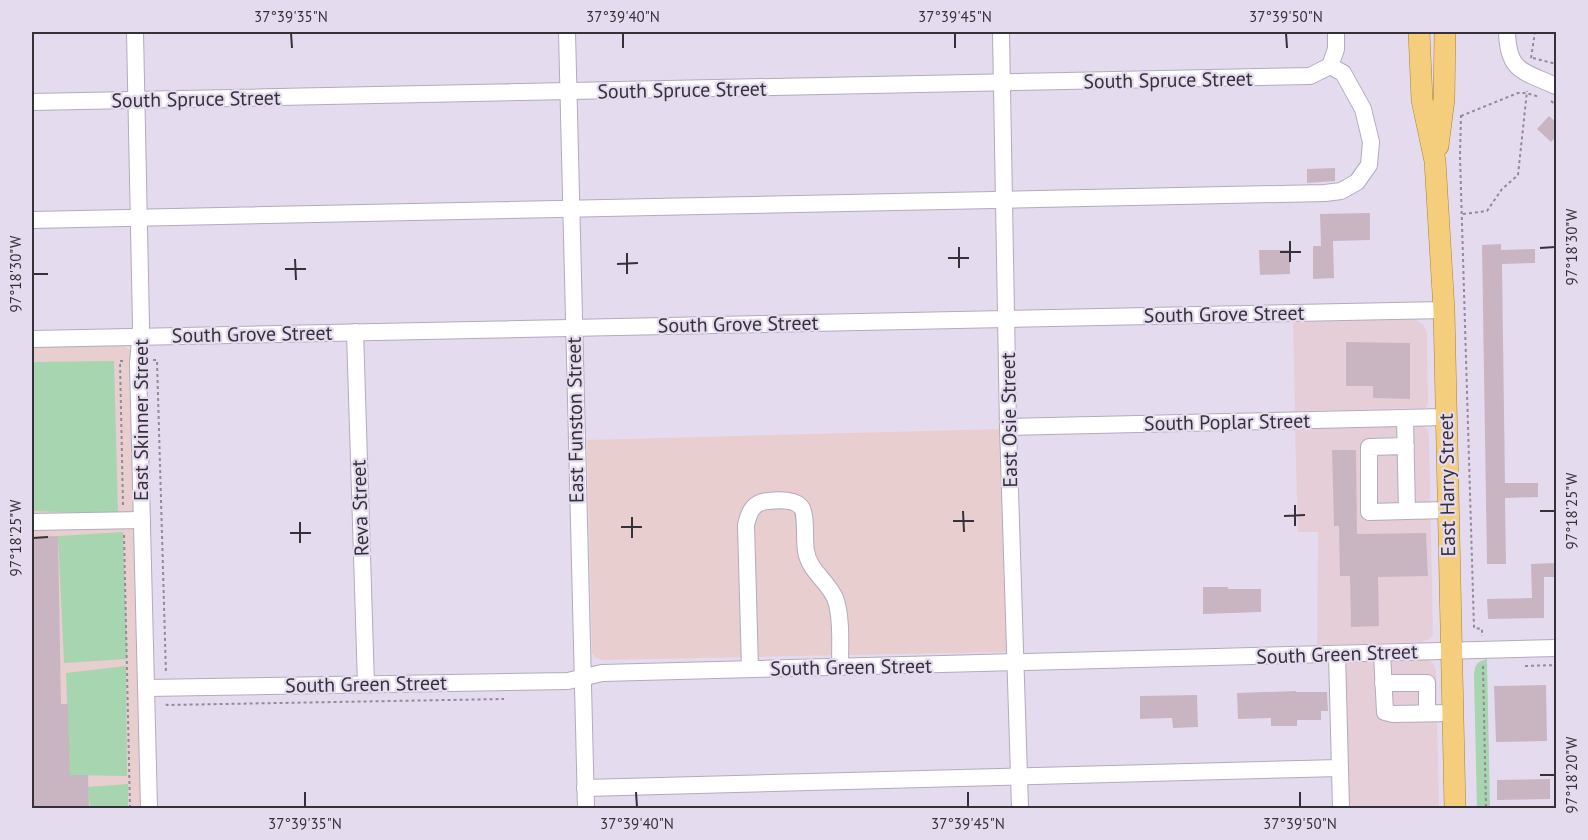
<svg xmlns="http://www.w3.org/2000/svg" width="1588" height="840" font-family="'PT Sans',sans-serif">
<rect width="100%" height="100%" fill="#e5dbef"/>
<g fill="#e6ced9">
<polygon points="1414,319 1423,324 1427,332 1428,403 1426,408 1295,411 1293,322"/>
<polygon points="1421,425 1428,430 1429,438 1433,634 1430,639 1421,642 1317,645 1318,532 1298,532 1295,429"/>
<polygon points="1427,659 1433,663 1436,670 1439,808 1335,808 1331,662"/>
</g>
<g fill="#e9ced0">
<polygon points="123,345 130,350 141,808 32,808 32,347"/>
<polygon points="1002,429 1008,646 1005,652 602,660 596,658 592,653 587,440"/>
</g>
<g fill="#a6d5af">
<polygon points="114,361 118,514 32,511 32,362"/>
<polygon points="123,532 127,659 64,663 58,536"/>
<path d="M1487,659L1490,808H1477L1474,675C1475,665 1476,662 1487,659Z"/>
<polygon points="126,666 127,776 70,775 66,673"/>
<polygon points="128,784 128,808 90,808 88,787"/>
</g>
<g fill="#c9b5c2">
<polygon points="1549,116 1557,123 1557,136 1551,142 1537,129"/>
<polygon points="1335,168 1335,181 1307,183 1307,169"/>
<polygon points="1370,213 1370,240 1333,241 1334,278 1313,279 1313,246 1321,246 1320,214"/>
<polygon points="1501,244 1501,250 1535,249 1535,263 1502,264 1505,483 1538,483 1538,497 1505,498 1506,564 1487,564 1482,245"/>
<polygon points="1259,250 1290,250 1290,274 1260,275"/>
<polygon points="1346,342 1410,343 1410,399 1373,398 1373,386 1346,386"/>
<polygon points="1332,450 1356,450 1357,534 1426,533 1428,576 1378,577 1379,626 1351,627 1350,576 1340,576 1339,526 1334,526"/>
<polygon points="58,536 61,704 68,704 70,775 88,775 89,808 32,808 32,537"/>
<polygon points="1554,563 1554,577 1544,577 1544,618 1488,619 1487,599 1532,598 1531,564"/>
<polygon points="1203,587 1228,587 1228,589 1261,589 1261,612 1203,614"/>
<polygon points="1546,685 1547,741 1496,742 1494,686"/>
<polygon points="1296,691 1296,692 1327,692 1328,711 1321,711 1321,720 1297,720 1297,726 1271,726 1271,718 1238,719 1237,693"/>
<polygon points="1197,695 1198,727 1173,728 1172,718 1140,719 1140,696"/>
<polygon points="1550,779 1550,799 1497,800 1497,780"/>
</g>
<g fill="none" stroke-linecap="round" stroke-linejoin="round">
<g stroke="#b3aabd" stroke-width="18">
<g id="minor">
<polyline points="135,32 141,326 138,364 149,808"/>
<polyline points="567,32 586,808"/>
<polyline points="1001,32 1008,427 1020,808"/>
<path d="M1507,32C1508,72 1523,71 1556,86"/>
<polyline points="1330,66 1336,49 1336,32"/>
<polyline points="32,102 1310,76 1330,66"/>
<polyline points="32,220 1325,193 1341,191 1357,182 1369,165 1371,142 1363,109 1343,73 1330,66"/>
<polyline points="355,332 366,684"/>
<polyline points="32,339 1444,310"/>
<polyline points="1405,418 1407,511 1369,512 1369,447 1406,446"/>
<polyline points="1008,427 1446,417"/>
<polyline points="1407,511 1448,510"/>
<polyline points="32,522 142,520"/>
<polyline points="1382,653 1385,712 1393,714 1453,713"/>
<polyline points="1337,654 1341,808"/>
<path d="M750,669L746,525C749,512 753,502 768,501C777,500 793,499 800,506C807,511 804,541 806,551C809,571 827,580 835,598C842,616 840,647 840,667"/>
<polyline points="1383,683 1427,683 1427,713"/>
<polyline points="146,688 568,681 602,673 1556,648"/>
<polyline points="585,788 1340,768"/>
</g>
</g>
<g stroke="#ac822c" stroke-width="22">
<g id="major">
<polyline points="1419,32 1422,100 1435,161 1444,310 1455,808"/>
<polyline points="1438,146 1444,99 1445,32"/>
</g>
</g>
<g stroke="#918a98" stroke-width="2" stroke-dasharray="3 3" stroke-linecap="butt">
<polyline points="1531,58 1535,32"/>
<polyline points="1533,58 1556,64"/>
<polyline points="1551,101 1556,105"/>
<polyline points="1461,115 1460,156 1474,628 1482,629 1482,636"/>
<polyline points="1461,116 1518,93 1526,93 1540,97"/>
<polyline points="1463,214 1487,211 1502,189 1518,175 1527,91"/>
<polyline points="153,360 157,360 166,674"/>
<polyline points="123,361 120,361 123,506"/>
<polyline points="124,535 130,808"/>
<polyline points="1483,666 1486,808"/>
<polyline points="1525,666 1556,665"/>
<polyline points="166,704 167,705 504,699"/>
</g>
<use href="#minor" stroke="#fff" stroke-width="16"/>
<use href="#major" stroke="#f4ce7c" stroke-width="21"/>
</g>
<path fill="none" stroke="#353139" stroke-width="2" d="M291,33L292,48M623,33V48M955,33V48M1286,33L1287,48M1290,241V262M959,247V268M1540,248L1555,247M1280,252H1301M627,253V274M948,258H969M295,259L296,280M617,264L638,263M285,269H306M33,274H48M1295,505V526M963,511L964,532M1540,511H1555M1284,516L1305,515M632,517V538M953,521H974M300,522V543M621,527H642M290,533H311M33,538L48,537M1540,775H1555M305,792V807M636,792L637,807M968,792V807M1300,792V807"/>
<g text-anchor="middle" stroke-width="4.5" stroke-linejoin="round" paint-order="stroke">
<g font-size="20" fill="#353139" stroke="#e5dbef">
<text transform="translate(1168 80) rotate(-1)" y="7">South Spruce Street</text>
<text transform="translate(682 90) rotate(-1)" y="7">South Spruce Street</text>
<text transform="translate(196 99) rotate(-1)" y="7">South Spruce Street</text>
<text transform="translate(1224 314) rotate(-1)" y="7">South Grove Street</text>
<text transform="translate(738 324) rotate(-1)" y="7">South Grove Street</text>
<text transform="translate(252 334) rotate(-1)" y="7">South Grove Street</text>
<text transform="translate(141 420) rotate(-90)" y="7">East Skinner Street</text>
<text transform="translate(575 420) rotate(-91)" y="7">East Funston Street</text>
<text transform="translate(1009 420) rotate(-91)" y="7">East Osie Street</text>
<text transform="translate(1227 422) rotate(-1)" y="7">South Poplar Street</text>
<text transform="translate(1447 485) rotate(-91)" y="7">East Harry Street</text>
<text transform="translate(360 508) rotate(-92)" y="7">Reva Street</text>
<text transform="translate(1337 654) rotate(-2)" y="7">South Green Street</text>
<text transform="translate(851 667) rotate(-1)" y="7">South Green Street</text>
<text transform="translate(366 684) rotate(-1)" y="7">South Green Street</text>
</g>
</g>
<rect width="1588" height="840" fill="none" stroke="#e5dbef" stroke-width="66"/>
<rect x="33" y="33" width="1522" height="774" fill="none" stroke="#353139" stroke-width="2"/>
<g font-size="15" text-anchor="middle" fill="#353139">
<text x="291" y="22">37°39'35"N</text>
<text x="623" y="22">37°39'40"N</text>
<text x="955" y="22">37°39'45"N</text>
<text x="1286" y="22">37°39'50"N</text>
<text transform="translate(1572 247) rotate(-90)" y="5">97°18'30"W</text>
<text transform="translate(16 274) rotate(-90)" y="5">97°18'30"W</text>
<text transform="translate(1572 511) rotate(-90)" y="5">97°18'25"W</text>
<text transform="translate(16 538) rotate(-90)" y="5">97°18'25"W</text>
<text transform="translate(1572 775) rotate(-90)" y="5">97°18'20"W</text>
<text x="305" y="829">37°39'35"N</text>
<text x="637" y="829">37°39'40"N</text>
<text x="968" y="829">37°39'45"N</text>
<text x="1300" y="829">37°39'50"N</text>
</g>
</svg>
